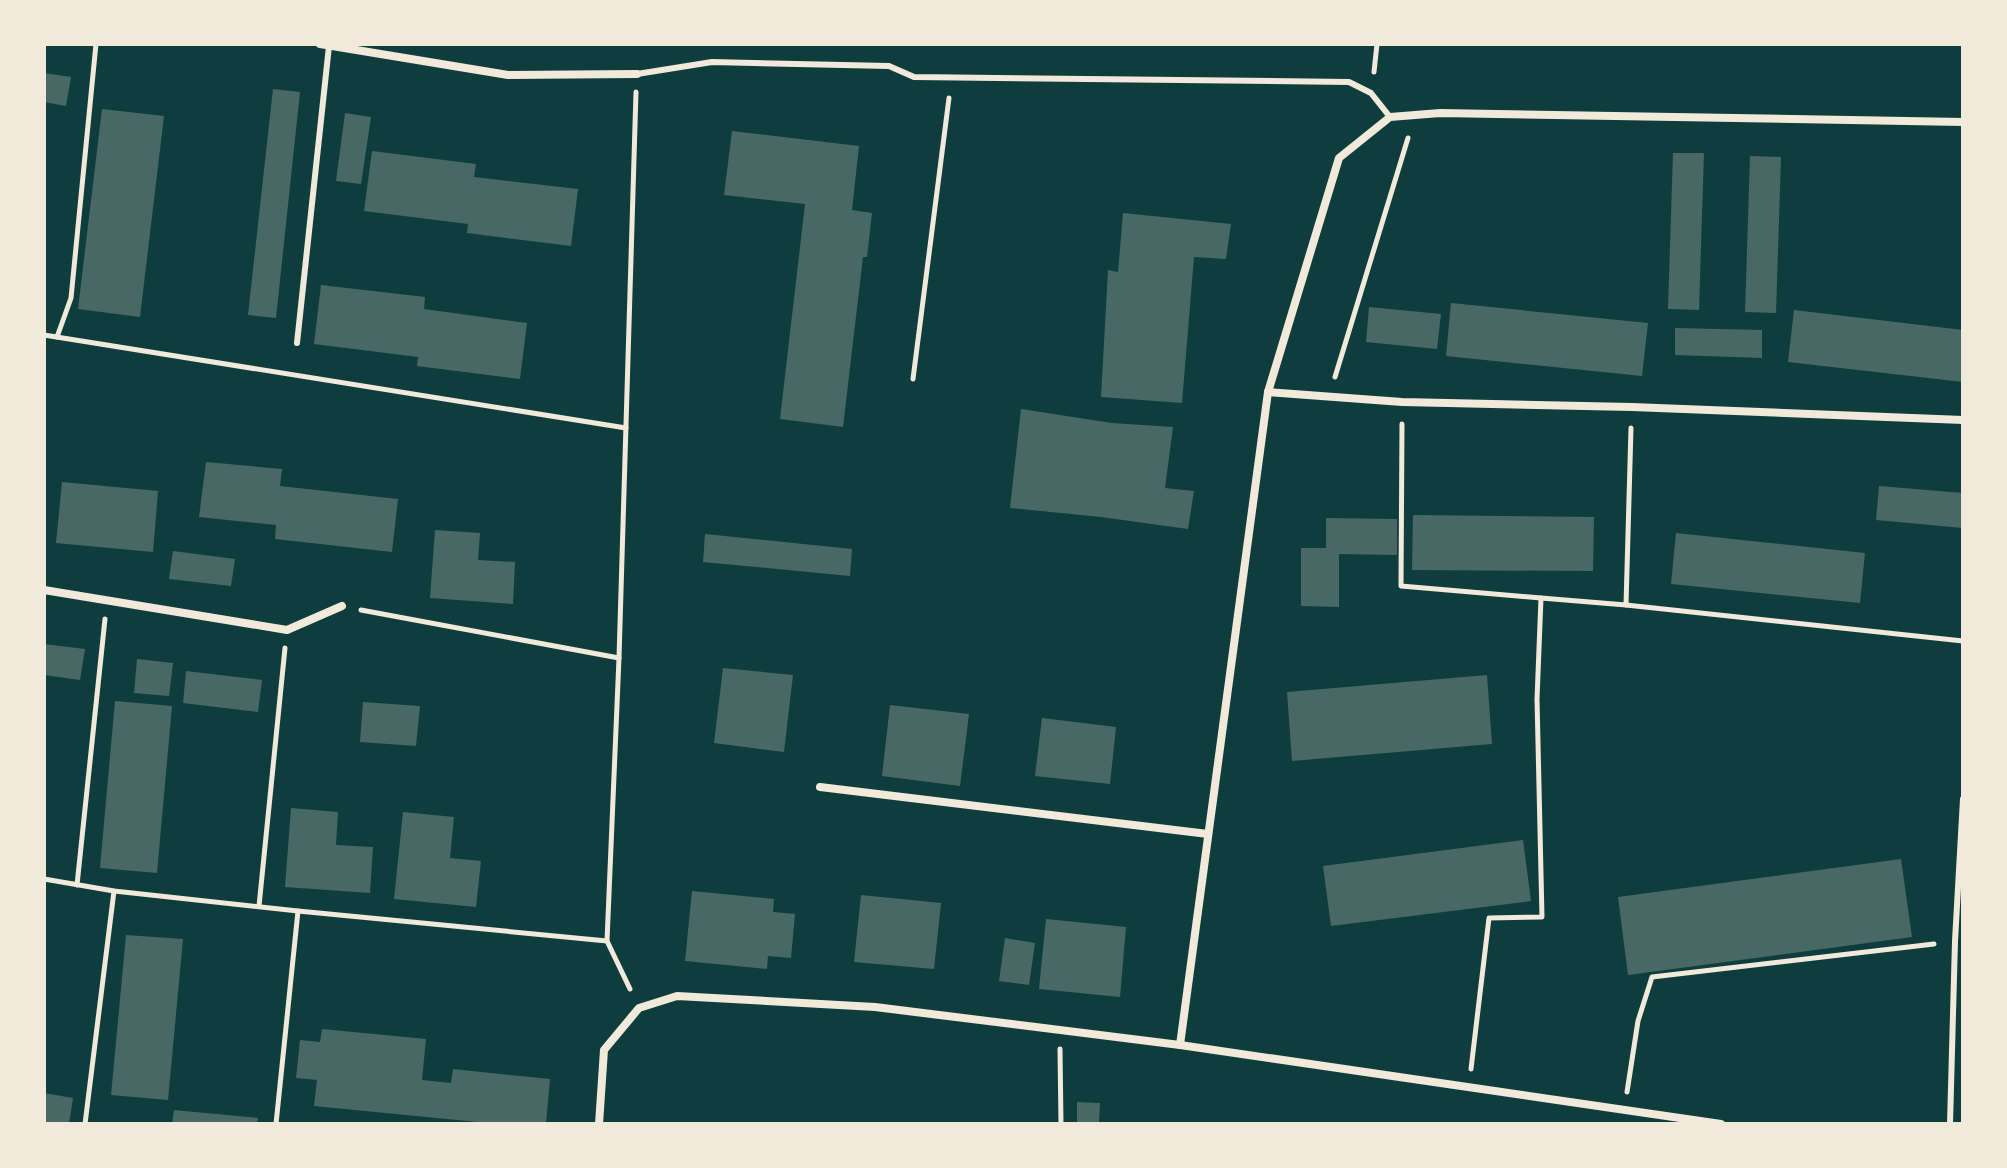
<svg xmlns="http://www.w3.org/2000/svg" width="2007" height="1168" font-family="'Alegreya Sans',sans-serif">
<rect width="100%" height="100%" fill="#0f3d3e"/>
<g fill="#486865">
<polygon points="44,73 71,77 66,106 44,102"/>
<polygon points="273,89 300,92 276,318 248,315"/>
<polygon points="102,109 164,116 140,317 78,309"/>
<polygon points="345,113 371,117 361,184 336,181"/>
<polygon points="732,131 859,146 852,210 872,213 867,257 863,257 843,427 780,419 805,204 724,195"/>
<polygon points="372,151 476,164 474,177 578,189 571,246 467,233 468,224 364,211"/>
<polygon points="1673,153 1704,153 1699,310 1668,309"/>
<polygon points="1750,156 1781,157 1776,313 1745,312"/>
<polygon points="1123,213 1231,224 1226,259 1194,257 1182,403 1101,397 1108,270 1118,272"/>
<polygon points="321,285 425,297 424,309 527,323 520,379 417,366 418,357 314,344"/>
<polygon points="1451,303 1648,323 1642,376 1446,356"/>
<polygon points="1369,307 1441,314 1437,349 1366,342"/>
<polygon points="1794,310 1963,330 1963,382 1788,362"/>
<polygon points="1675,328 1762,330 1762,358 1675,355"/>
<polygon points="1021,409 1112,423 1173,427 1165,488 1194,491 1188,529 1101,517 1010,508"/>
<polygon points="206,462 282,469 280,486 398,499 392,552 275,539 276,525 199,517"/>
<polygon points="62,482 158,491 153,552 56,543"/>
<polygon points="1879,486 1963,493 1963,528 1876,520"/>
<polygon points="1413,515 1594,517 1593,571 1412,570"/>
<polygon points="1326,518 1397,519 1397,555 1339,554 1339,607 1301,606 1301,548 1326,548"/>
<polygon points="435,530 480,533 478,560 515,562 513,604 430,598"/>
<polygon points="1676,533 1865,553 1860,603 1671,584"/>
<polygon points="705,534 852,549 850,576 703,562"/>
<polygon points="173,551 235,559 231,586 169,579"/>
<polygon points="44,644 85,649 80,680 44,675"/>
<polygon points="137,659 173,663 169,696 134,693"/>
<polygon points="723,668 793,675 784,752 714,743"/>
<polygon points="186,671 262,680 258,712 183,703"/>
<polygon points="1487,675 1492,744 1292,761 1287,692"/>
<polygon points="115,701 172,706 157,873 100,868"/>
<polygon points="363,702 420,706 416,746 360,742"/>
<polygon points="890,705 969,714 960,786 882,776"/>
<polygon points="1042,718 1116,727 1110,784 1035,776"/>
<polygon points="291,808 338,812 336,845 373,847 370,893 285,887"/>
<polygon points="403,812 454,817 450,858 481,861 476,907 394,899"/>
<polygon points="1523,840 1531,901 1331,926 1323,866"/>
<polygon points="1901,859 1912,937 1628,975 1618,897"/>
<polygon points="692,891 774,899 773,912 795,914 791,958 768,956 767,969 685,961"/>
<polygon points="861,895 941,903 934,969 854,962"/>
<polygon points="1046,919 1126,927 1120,997 1039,989"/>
<polygon points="126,935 183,939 168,1100 111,1095"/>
<polygon points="1005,938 1035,943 1029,985 999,981"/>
<polygon points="322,1029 426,1039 422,1080 451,1083 453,1069 550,1079 546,1124 498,1124 314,1106 317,1080 296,1078 300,1040 320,1042"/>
<polygon points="44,1093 73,1098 69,1124 44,1124"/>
<polygon points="1077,1102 1100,1103 1099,1124 1077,1124"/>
<polygon points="174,1110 258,1118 257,1124 172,1124"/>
</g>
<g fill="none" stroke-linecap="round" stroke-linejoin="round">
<g stroke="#f1e9da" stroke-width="5">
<polyline points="1374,72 1377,44"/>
<polyline points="44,335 626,428"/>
<polyline points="57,337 71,298 96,44"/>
<polyline points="1335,377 1408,138"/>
<polyline points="913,379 949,98"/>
<polyline points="1402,424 1401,586 1541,598"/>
<polyline points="1626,605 1963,641"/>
<polyline points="361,610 619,658"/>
<polyline points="44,879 114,891 298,911 607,941"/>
<polyline points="77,885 105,619"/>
<polyline points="259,906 285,648"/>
<polyline points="630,989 607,941 619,658 636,92"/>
<polyline points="1060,1049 1061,1124"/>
<polyline points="1471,1069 1489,918 1542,917 1537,699 1541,598 1626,605 1631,428"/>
<polyline points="1627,1092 1638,1021 1652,977 1934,944"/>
<polyline points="85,1124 114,891"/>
<polyline points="276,1124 298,911"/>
</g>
<g stroke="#f1e9da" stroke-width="6">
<polyline points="637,74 712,62 889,66 914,77 1349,82 1371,93 1390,117"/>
<polyline points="297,343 329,46"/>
<polyline points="1950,1124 1955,941 1963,799"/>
</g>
<g stroke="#f1e9da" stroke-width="8">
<polyline points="320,44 508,75 637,74"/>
<polyline points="1268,392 1402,402 1632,407 1963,420"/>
<polyline points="44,590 287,630 342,606"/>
<polyline points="820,787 1208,834"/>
<polyline points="1180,1045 1268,392 1339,158 1390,117 1440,113 1963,122"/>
<polyline points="599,1124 604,1050 639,1008 677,996 875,1007 1180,1045 1721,1124"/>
</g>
</g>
<rect width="2007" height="1168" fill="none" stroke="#f1e9da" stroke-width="92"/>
</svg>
